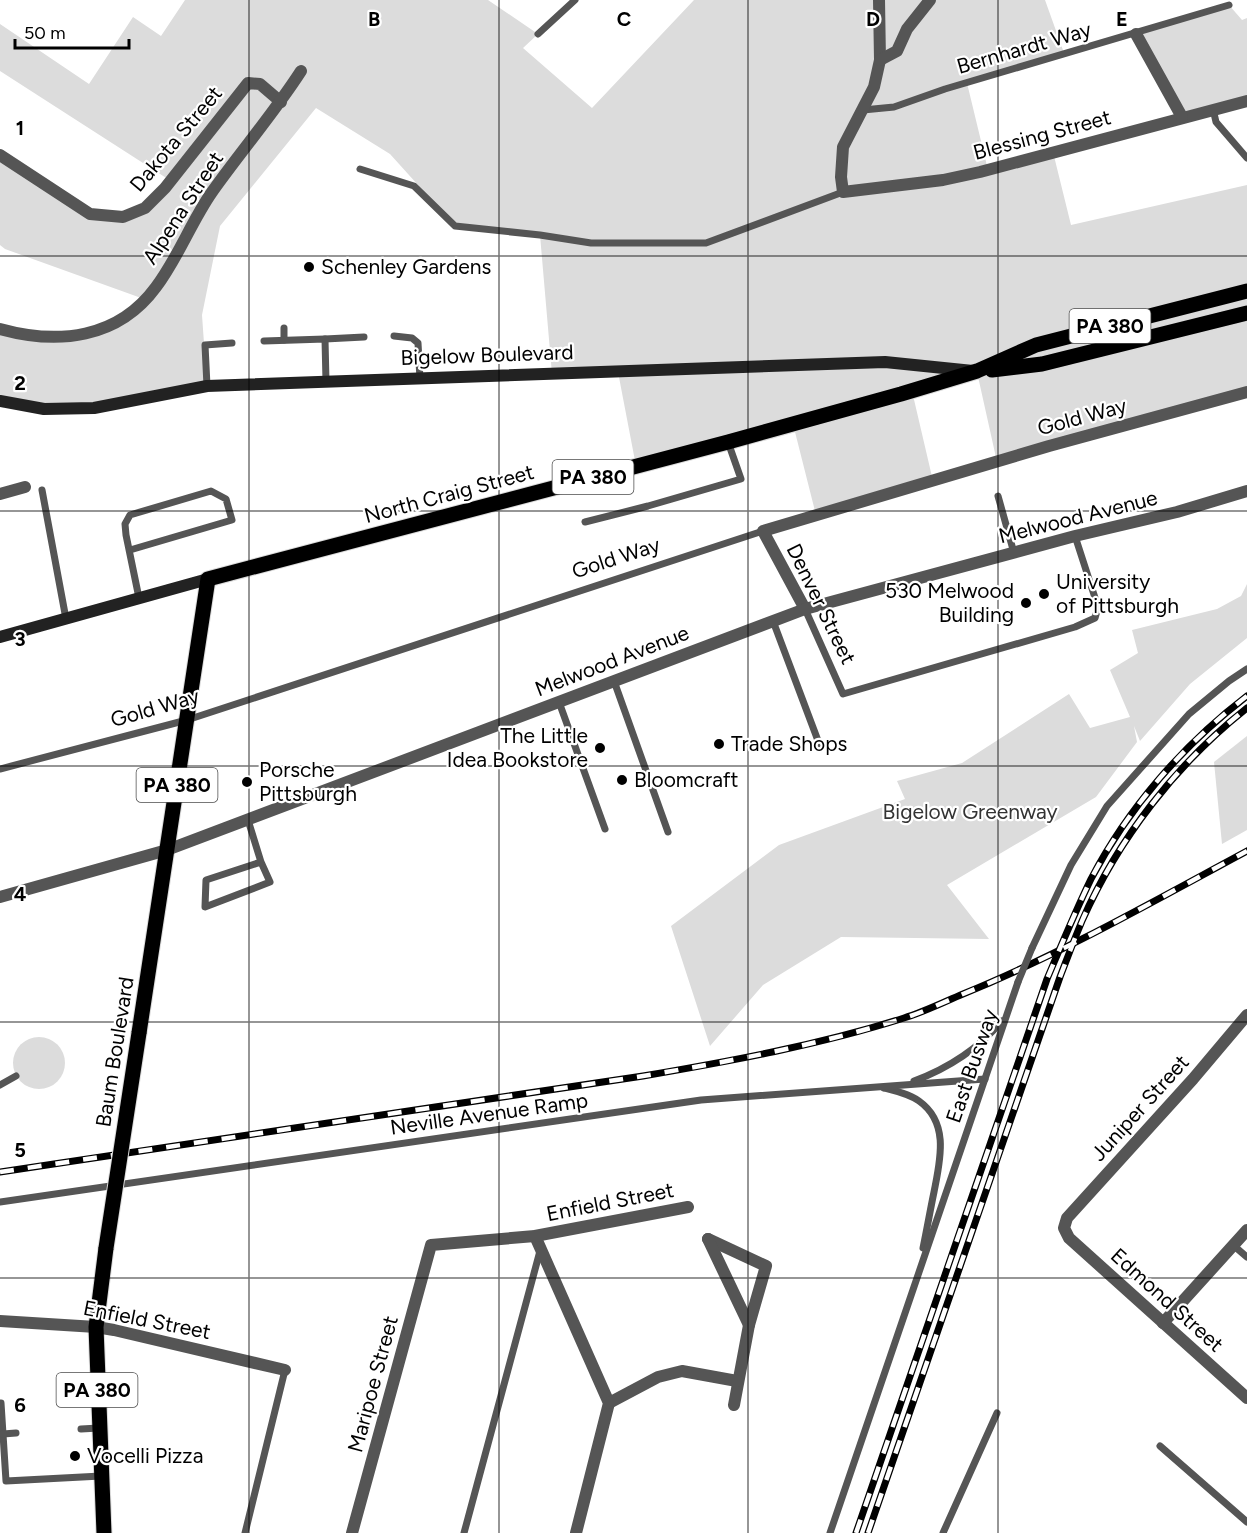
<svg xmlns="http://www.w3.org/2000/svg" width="1247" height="1533" font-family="Figtree,sans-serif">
<rect width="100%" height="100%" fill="#fff"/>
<g fill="#dcdcdc">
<polygon points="185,0 488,0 538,34 523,48 592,108 694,0 1045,0 1064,53 967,83 988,170 1053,152 1071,225 1247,185 1247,394 997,462 977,372 912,391 933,481 816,515 793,424 636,466 618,372 552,374 540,235 455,226 390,154 316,108 220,226 202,315 207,386 94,408 0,401 0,329 15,333 101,329 144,299 5,249 0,245 0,155 90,214 123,217 145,208 171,181 0,71 0,24 89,84 133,17 161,36"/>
<polygon points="1229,5 1242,20 1247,18 1247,101 1182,117 1136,34"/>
<polygon points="1247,584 1247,638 1190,684 1140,741 1134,726 1137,742 1096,797 947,885 989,939 841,937 763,985 710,1046 671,926 779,845 905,799 897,781 962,763 1069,694 1090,728 1130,717 1110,670 1138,653 1132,630 1217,609 1241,596"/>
<polygon points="1247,736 1247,830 1222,844 1214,762"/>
<circle cx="39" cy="1063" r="26"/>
</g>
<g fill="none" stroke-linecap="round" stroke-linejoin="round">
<g stroke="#dbdbdb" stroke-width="17">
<g id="primary">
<polyline points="992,370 1042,364 1247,313"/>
<polyline points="139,1033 208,579 728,442 901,394 977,371 1036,345 1247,291"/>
<polyline points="104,1533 96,1327 106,1248"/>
</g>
</g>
<g stroke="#555" stroke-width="7">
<polyline points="538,34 575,0"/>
<polyline points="1213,109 1216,122 1247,158"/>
<polyline points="863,110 894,107 945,89 1229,5"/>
<polyline points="360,169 414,186 455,226 540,235 591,243 706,243 843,192"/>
<polyline points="284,328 284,340"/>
<polyline points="394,336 412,338 418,343 420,379"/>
<polyline points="325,339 364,337"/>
<polyline points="264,341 325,339 326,382"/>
<polyline points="207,386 205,345 232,343"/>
<polyline points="42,490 66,619"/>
<polyline points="998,496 1014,553"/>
<polyline points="585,522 648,506 741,479 728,442"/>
<polyline points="130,550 232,520 226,499 211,491 130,515 125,524 126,535 139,598"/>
<polyline points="805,609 843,694 1075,627 1095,618 1098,607 1075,536"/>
<polyline points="773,621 820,746"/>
<polyline points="614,681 668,832"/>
<polyline points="559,702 605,829"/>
<polyline points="0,769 187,720 763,531"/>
<polyline points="248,820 261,862 206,880 205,907 270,882 261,862"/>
<polyline points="1032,948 1071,865 1107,806 1189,714 1229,681 1247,669"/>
<path d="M914,1081C949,1068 978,1049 1002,1021"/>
<polyline points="0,1085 16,1076"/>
<path d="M884,1088C896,1091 909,1094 919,1101C950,1123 940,1161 934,1192C930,1211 927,1229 923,1248"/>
<polyline points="0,1202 701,1100 985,1079"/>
<polyline points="1233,1245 1247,1257"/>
<polyline points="1,1403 6,1481 101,1476"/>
<polyline points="81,1429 99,1428"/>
<polyline points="3,1434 16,1433"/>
<polyline points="1160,1446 1247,1522"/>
<polyline points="245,1533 285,1370"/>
<polyline points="464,1533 540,1251"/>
<polyline points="830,1533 1018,982"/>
<polyline points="943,1533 997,1413"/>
</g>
<g stroke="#555" stroke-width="12">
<polyline points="879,0 880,60 874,87 843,147 841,177 843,192 943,180 980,172 1247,101"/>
<polyline points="1136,34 1182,117"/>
<polyline points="880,60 897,51 907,29 930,0"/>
<polyline points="0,155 90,214 123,217 145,208 165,188 248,83 260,84 281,102"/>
<path d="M0,329C58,345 118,339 156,287C178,258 191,222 212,192C241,151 274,113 301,71"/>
<polyline points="0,494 25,487"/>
<polyline points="805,609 763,531 1049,446 1247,392"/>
<polyline points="0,897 167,850 805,609 1075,536 1177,512 1247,491"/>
<polyline points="1247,1015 1193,1079 1067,1218 1064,1228 1069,1238 1247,1398"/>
<polyline points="535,1236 609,1403 576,1533"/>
<polyline points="708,1239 766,1266 749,1325 734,1405"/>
<polyline points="708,1239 749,1325"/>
<polyline points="0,1321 96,1327 114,1330 285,1370"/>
<polyline points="1163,1323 1247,1230"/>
<polyline points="609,1403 658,1377 682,1371 737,1381"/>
<polyline points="352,1533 431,1245 535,1236 688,1207"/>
</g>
<g stroke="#222" stroke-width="12">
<polyline points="0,401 44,409 94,408 207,386 885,362 973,371"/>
<polyline points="0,637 208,579"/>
</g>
<use href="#primary" stroke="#000" stroke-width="15"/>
<g stroke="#000" stroke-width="7">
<g id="rail">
<path d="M0,1172L643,1076C731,1061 819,1045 904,1018C924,1012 944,1002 963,994C1061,954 1154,901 1247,851"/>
<path d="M856,1533L1047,979C1061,946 1075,912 1091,879C1128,808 1183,745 1247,696"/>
<path d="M868,1533L1060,977C1067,959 1074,940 1082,921C1118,839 1176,764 1247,708"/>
</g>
</g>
<use href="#rail" stroke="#fff" stroke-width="4.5" stroke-dasharray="14" stroke-linecap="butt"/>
<g stroke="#dbdbdb" stroke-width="17" stroke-linecap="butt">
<polyline id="primary-bridge" points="106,1248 139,1033"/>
</g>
<polyline stroke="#555" stroke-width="7" points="1018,982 1032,948"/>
<use href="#primary-bridge" stroke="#000" stroke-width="15"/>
</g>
<path fill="none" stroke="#000" stroke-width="1.5" stroke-opacity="0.55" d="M249,0V1533M499,0V1533M748,0V1533M998,0V1533M0,256H1247M0,511H1247M0,766H1247M0,1022H1247M0,1278H1247"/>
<g fill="#000" stroke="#fff" stroke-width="2">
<circle cx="309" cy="267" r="6"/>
<circle cx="1044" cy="594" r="6"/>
<circle cx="1026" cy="603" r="6"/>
<circle cx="719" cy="744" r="6"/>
<circle cx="600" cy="748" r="6"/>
<circle cx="622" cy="780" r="6"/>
<circle cx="247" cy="782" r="6"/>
<circle cx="75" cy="1456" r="6"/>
</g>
<g text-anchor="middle" stroke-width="4.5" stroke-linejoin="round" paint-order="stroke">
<g fill="#fff" stroke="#4c4c4c" stroke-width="1.5">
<rect x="1069.5" y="309" width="81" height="34" rx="4.5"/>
<rect x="552.5" y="460" width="81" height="34" rx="4.5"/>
<rect x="136.5" y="768" width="81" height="34" rx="4.5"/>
<rect x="56.5" y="1373" width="81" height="34" rx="4.5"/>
</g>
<g font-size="20" font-weight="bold" fill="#000">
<text x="1110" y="333">PA 380</text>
<text x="593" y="484">PA 380</text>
<text x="177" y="792">PA 380</text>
<text x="97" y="1397">PA 380</text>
</g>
<g font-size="21" fill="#000" stroke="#fff">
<text transform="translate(1024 48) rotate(-16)" y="7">Bernhardt Way</text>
<text transform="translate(1042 135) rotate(-15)" y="7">Blessing Street</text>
<text transform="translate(176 139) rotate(-50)" y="7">Dakota Street</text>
<text transform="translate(183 208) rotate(-57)" y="7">Alpena Street</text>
<text transform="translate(487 355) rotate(-2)" y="7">Bigelow Boulevard</text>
<text transform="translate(1082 417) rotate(-15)" y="7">Gold Way</text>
<text transform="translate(449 494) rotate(-15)" y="7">North Craig Street</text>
<text transform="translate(1078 517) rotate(-14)" y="7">Melwood Avenue</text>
<text transform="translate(616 558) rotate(-18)" y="7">Gold Way</text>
<text transform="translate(821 604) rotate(64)" y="7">Denver Street</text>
<text transform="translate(612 661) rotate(-21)" y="7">Melwood Avenue</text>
<text transform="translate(155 708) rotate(-16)" y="7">Gold Way</text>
<text transform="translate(115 1052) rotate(-81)" y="7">Baum Boulevard</text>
<text transform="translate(972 1066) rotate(-71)" y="7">East Busway</text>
<text transform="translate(1140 1108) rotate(-48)" y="7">Juniper Street</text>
<text transform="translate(489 1114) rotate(-8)" y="7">Neville Avenue Ramp</text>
<text transform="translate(610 1202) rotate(-11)" y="7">Enfield Street</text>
<text transform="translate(1167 1300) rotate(42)" y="7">Edmond Street</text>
<text transform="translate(147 1320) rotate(11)" y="7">Enfield Street</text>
<text transform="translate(373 1384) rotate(-75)" y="7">Maripoe Street</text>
</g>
<g font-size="21" fill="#000" stroke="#fff" text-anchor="start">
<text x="321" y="274">Schenley Gardens</text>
<text x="1056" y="589">University<tspan x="1056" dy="24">of Pittsburgh</tspan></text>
<text x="1014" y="598" text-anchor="end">530 Melwood<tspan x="1014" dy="24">Building</tspan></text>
<text x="588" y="743" text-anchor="end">The Little<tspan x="588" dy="24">Idea Bookstore</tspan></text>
<text x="731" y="751">Trade Shops</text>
<text x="259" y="777">Porsche<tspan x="259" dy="24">Pittsburgh</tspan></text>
<text x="634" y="787">Bloomcraft</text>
<text x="87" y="1463">Vocelli Pizza</text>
</g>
<g font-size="21" fill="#333" stroke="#fff">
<text x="970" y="819">Bigelow Greenway</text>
</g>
</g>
<g font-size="20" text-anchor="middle" font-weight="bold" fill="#000" stroke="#fff" stroke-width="4.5" stroke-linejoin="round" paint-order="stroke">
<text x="374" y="26">B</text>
<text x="624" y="26">C</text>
<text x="873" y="26">D</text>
<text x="1122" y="26">E</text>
<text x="20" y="135">1</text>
<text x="20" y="390">2</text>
<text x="20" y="646">3</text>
<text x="20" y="901">4</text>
<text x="20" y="1157">5</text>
<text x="20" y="1412">6</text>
</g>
<path d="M15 39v9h114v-9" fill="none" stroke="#000000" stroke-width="3"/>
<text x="24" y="39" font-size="18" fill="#000000" stroke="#ffffff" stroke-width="4.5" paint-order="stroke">50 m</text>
</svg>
